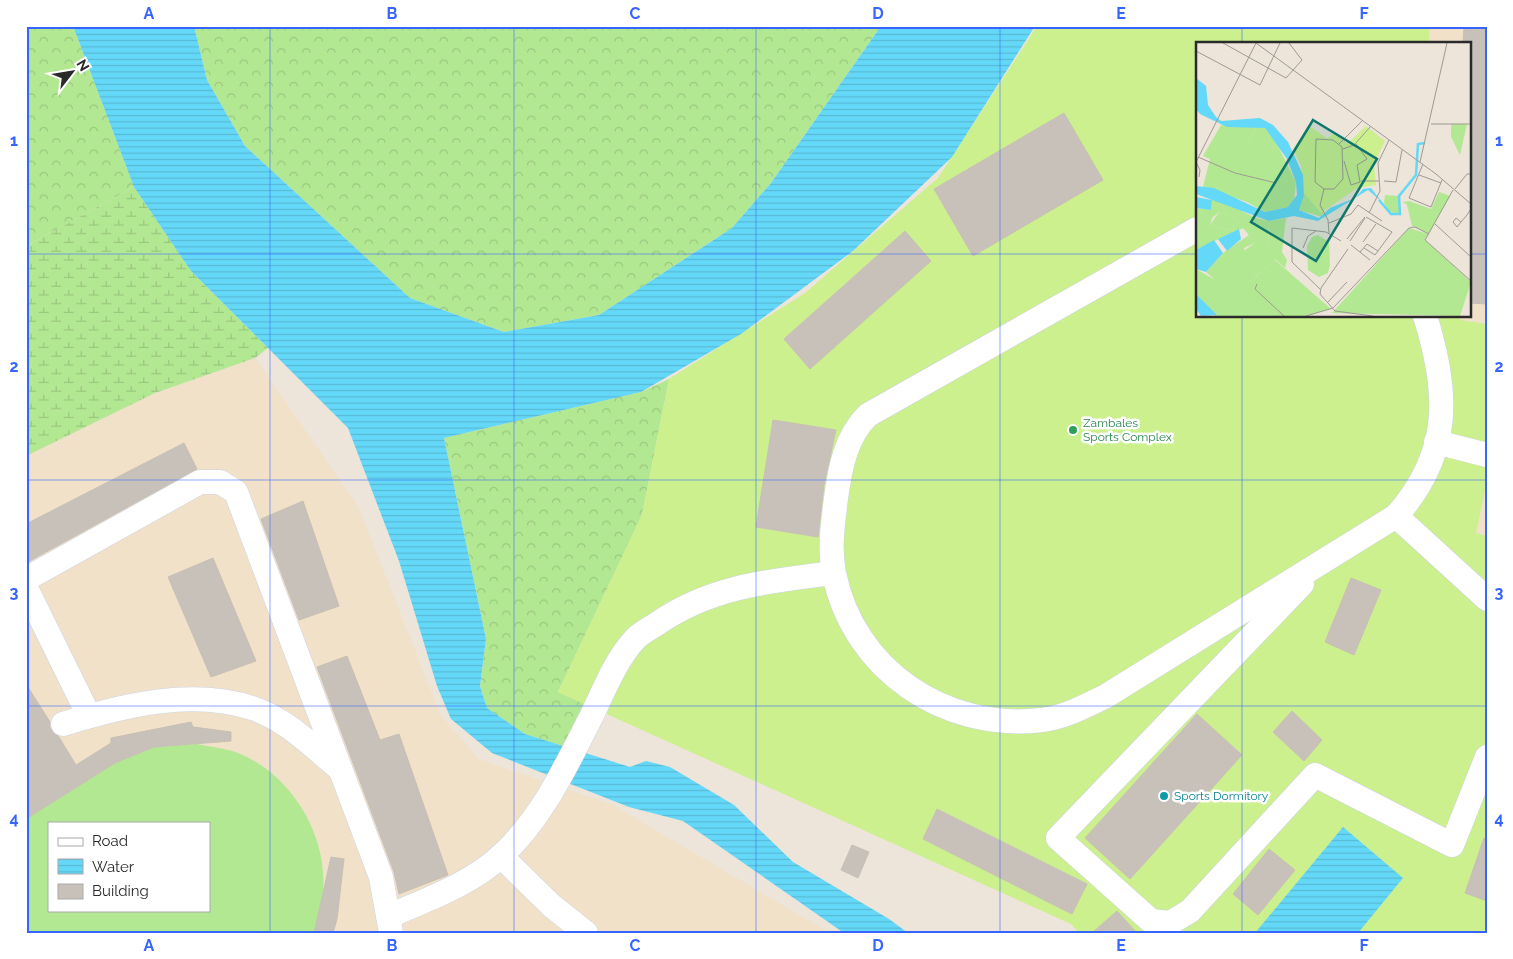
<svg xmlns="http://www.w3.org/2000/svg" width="1513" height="959" font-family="Raleway,sans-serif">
<defs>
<pattern id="forest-crowns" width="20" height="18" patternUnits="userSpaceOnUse" patternTransform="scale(1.25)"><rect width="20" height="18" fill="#b3e892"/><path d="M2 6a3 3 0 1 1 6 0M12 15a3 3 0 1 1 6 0" fill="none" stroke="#9ac77e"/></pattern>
<pattern id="wetland-marsh" width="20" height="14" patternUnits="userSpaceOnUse" patternTransform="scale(1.25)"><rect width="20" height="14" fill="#b3e892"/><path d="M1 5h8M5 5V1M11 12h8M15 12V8" fill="none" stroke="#9ac77e"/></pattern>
<pattern id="water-rules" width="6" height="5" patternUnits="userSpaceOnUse" patternTransform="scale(1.25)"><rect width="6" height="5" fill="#64d8f8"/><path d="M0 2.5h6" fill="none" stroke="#57bad5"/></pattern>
</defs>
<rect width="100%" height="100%" fill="#ede4da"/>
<g fill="#f0e1c8" fill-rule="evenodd">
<polygon points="1430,26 1487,26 1487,324 1461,320 1457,316 1469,316 1469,44 1429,44"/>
<path d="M255,358L358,506L441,716L479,759L613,805L830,933H26V456L155,393ZM49,823H209V910H49Z"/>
<polygon points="1487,481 1487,536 1476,533"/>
</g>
<path fill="#b3e892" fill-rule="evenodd" d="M197,744C210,747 225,748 238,753C291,774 328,835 323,892C322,905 317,920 314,933H26V819L115,763L154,747ZM49,823H209V910H49Z"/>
<g fill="url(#forest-crowns)">
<polygon points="26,26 73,26 134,187 26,246"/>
<polygon points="194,26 881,26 771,183 732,228 599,315 504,332 410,298 245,146 207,80"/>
<polygon points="669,379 642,515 558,692 585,704 566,747 525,734 487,708 480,686 486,639 444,438 641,392"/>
</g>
<polygon fill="url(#wetland-marsh)" points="134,187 191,271 268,348 255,358 155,393 26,456 26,246"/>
<polygon fill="#cbf08d" points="1037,26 1430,26 1429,44 1197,44 1197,316 1457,316 1461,320 1487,324 1487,481 1476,533 1487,536 1487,933 1079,933 1071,924 558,692 642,515 669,379 805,293 938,178"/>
<g fill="url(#water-rules)">
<polygon points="73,26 194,26 207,80 245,146 410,298 504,332 599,315 732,228 771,183 881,26 1035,26 952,157 853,251 741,334 641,392 444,438 486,639 480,686 487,708 525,734 630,767 646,761 670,767 734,805 793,862 889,919 908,933 844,933 683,821 629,807 492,753 451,719 437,686 399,561 348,428 191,271 134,187"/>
<polygon points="1343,827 1403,878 1358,933 1255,933"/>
</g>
<g fill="#c8c1ba" stroke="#c8c0b4">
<polygon points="1464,26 1487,26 1487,304 1469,303 1469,44 1463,44"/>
<polygon points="1064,113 1103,180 973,256 934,189"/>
<polygon points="905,231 931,261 810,369 784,339"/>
<polygon points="773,420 836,430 824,485 818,537 756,527"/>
<polygon points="184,443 197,469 26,563 26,524"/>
<polygon points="303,501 339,606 299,620 261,519"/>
<polygon points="213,558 256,661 211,677 168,577"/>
<polygon points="1351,578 1381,590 1354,655 1325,642"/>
<polygon points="347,656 380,740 399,734 448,875 399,894 394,872 317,667"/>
<polygon points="26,684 50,722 50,728 59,737 76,765 111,743 111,738 191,722 193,727 231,732 231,741 154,747 115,763 26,819"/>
<polygon points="1292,711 1322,740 1304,761 1273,732"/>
<polygon points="1197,714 1242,755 1130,879 1085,838"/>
<polygon points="937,809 1087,884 1072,914 923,839"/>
<polygon points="1484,838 1487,838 1487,901 1465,893"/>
<polygon points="852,845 869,852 858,878 841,870"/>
<polygon points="1269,849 1295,870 1258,915 1233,894"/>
<polygon points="331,857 344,859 337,919 333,933 314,933"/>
<polygon points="1117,911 1137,933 1092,933"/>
</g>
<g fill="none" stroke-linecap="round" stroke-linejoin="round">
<g stroke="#cfd4e4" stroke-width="25">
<g id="minor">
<path d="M1197,229L868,415C846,436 840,468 836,498C833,523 829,548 834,573C853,670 946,732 1042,720C1065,717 1086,706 1106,696L1396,516C1452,453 1449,392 1425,316"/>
<polyline points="1436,442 1487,455"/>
<polyline points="1396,516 1487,599"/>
<polyline points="26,579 200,482 220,482 236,492 381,877 391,933"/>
<polyline points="1302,584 1058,838 1151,921 1170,923 1190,911 1315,775 1452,845 1487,757"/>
<polyline points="26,588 89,716"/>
<path d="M63,724C124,705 193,688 255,709C287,720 314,748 340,769"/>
<polyline points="501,856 552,906 586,933"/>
<path d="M389,916C428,899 471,884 502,855C541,819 564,770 588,723C602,696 614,661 636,638C642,632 651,628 658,623C712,586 770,581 833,573"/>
</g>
</g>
<use href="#minor" stroke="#fff" stroke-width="24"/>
</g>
<path fill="none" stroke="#3564ff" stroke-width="1" stroke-opacity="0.55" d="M270,26V933M514,26V933M756,26V933M1000,26V933M1242,26V44M26,254H1197M1469,254H1487M1242,316V933M26,480H1487M26,706H1487"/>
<circle fill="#2e9e5b" stroke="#fff" stroke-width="2" cx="1073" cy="430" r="5"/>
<circle fill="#0f9aa8" stroke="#fff" stroke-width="2" cx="1164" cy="796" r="5"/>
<g text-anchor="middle" stroke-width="5" stroke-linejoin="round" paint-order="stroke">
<g font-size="12" fill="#27864d" stroke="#fff" text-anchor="start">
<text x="1083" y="427">Zambales<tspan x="1083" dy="14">Sports Complex</tspan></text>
</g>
<g font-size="12" fill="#0d838f" stroke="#fff" text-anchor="start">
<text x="1174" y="800">Sports Dormitory</text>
</g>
</g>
<g transform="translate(1196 42)">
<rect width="275" height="275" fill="#ede4da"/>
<path d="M255,82H271L264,113L255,95ZM243,150L254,154L233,192L216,184L211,163L207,160L213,159L235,167ZM189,153L203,154L204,172L193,170L188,161ZM23,170L40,177L48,186L39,189L14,183ZM213,186L232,192L229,198L275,240L264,274L136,271ZM53,193L59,201L48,206L55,239L79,218L135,267L110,274H19L2,254L20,239L10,230L27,211ZM122,193L133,200L134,223L132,231L123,235L112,228L111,204L116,195Z" fill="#b3e892"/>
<path d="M25,83L60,85L53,100L68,117L81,102L100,140L98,160L92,165L69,170L51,160L7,145L14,117L7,114ZM108,151L127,170L126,175L103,168ZM16,158H23L60,176L73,179L72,205L79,218L55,239L37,224L39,215L59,201L40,177L23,170L16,176L14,183L39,189L0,208V166L15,168ZM0,227L21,239L2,254L0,252Z" fill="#b3e892"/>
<path d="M60,85L69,86L81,102L68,118L59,114L53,100ZM90,176L86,210L91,218L89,226L74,213L72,205L73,179Z" fill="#b3e892"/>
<path d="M113,84L131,96L139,91L151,102L170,84L189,99L178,122L180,143L161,146L125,171L108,151L105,124L97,107Z" fill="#cbf08d"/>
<path d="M0,36L10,44L12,63L20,75L25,79L64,76L77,83L92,100L107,133L108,153L103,168L123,176L134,166L159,156L167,147L175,146L186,160L172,148L122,179L98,174L73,179L0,152V144L18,146L69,170L92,165L101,153L100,140L91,117L69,86L31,85L4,72L0,67ZM0,155L16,158L15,168L0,166ZM43,187L45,197L31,209L22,197ZM18,198L27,211L10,230L0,227V208ZM0,252L21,273L5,274L0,267Z" fill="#64d8f8"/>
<path fill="none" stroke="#64d8f8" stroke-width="2.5" d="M183,158L195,172H204L203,154L220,133L222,102L229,101"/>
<path fill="none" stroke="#9f9a94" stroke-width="1" d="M27,1L90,36L106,18L93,1M60,1L240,132L275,162M0,9L64,43L84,1M235,82H275M120,97L137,98L146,105L147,137L138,147H128L119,140ZM143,102L167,78M147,107L158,103L175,84M2,115L39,131L80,141M148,119L155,143L164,140L161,123L171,117L160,102M0,120L60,1M0,120L4,128L3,135M224,120L251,1M227,122L213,156L235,165L246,138M223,133L245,141M165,139H183M188,139L200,140L206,108M128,147L124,163L132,178L133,191M259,147L271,132H275M257,148L229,198L275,239M173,171L184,149L182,121L193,98M265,180L260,176L257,180L261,185L265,180L271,173L275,167M133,181L155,172L162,163L186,179M239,182L275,215M151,197L169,175M154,199L169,176M167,200L180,182M155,203L174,218M107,206L112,194L120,189M168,206L179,213L196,190L170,175M152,207L125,246L124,252L139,269L177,274M164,210L171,202L182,209M61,242L59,247L88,274M124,247L96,220V186L130,190L145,199M132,260L151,240M110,274L137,266L213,186L219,185L233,192"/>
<path fill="#0f766e" fill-opacity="0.15" stroke="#0f766e" stroke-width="2.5" d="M117,78L181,117L120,219L55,180Z"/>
<rect width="275" height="275" fill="none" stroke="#2a2a2a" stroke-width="2.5"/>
</g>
<rect width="1513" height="959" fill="none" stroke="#ffffff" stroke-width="55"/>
<rect x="48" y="822" width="162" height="90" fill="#ffffff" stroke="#aaaaaa"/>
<rect x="58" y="838" width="25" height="8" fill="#ffffff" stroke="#aaaaaa"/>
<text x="92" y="846" font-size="15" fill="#2a2a2a">Road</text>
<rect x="58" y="859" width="25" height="15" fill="url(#water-rules)" stroke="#aaaaaa"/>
<text x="92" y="872" font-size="15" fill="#2a2a2a">Water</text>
<rect x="58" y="884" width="25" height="15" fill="#c8c1ba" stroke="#aaaaaa"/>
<text x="92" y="896" font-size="15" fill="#2a2a2a">Building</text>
<g transform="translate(72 72) rotate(59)" stroke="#ffffff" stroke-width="4" paint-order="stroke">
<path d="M0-4L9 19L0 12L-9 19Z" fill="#2a2a2a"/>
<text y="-8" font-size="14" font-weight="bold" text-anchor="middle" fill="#2a2a2a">N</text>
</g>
<rect x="28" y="28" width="1458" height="904" fill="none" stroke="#3564ff" stroke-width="2"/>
<g font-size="16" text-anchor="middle" font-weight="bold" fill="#3564ff">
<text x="149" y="19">A</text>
<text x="392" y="19">B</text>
<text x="635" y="19">C</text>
<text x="878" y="19">D</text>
<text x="1121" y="19">E</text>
<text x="1364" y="19">F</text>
<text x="14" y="146">1</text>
<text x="1499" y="146">1</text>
<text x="14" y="372">2</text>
<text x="1499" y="372">2</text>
<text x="14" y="598">3</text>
<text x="1499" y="598">3</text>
<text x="14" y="824">4</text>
<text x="1499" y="824">4</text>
<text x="149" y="951">A</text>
<text x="392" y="951">B</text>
<text x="635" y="951">C</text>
<text x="878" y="951">D</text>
<text x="1121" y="951">E</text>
<text x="1364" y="951">F</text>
</g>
</svg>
